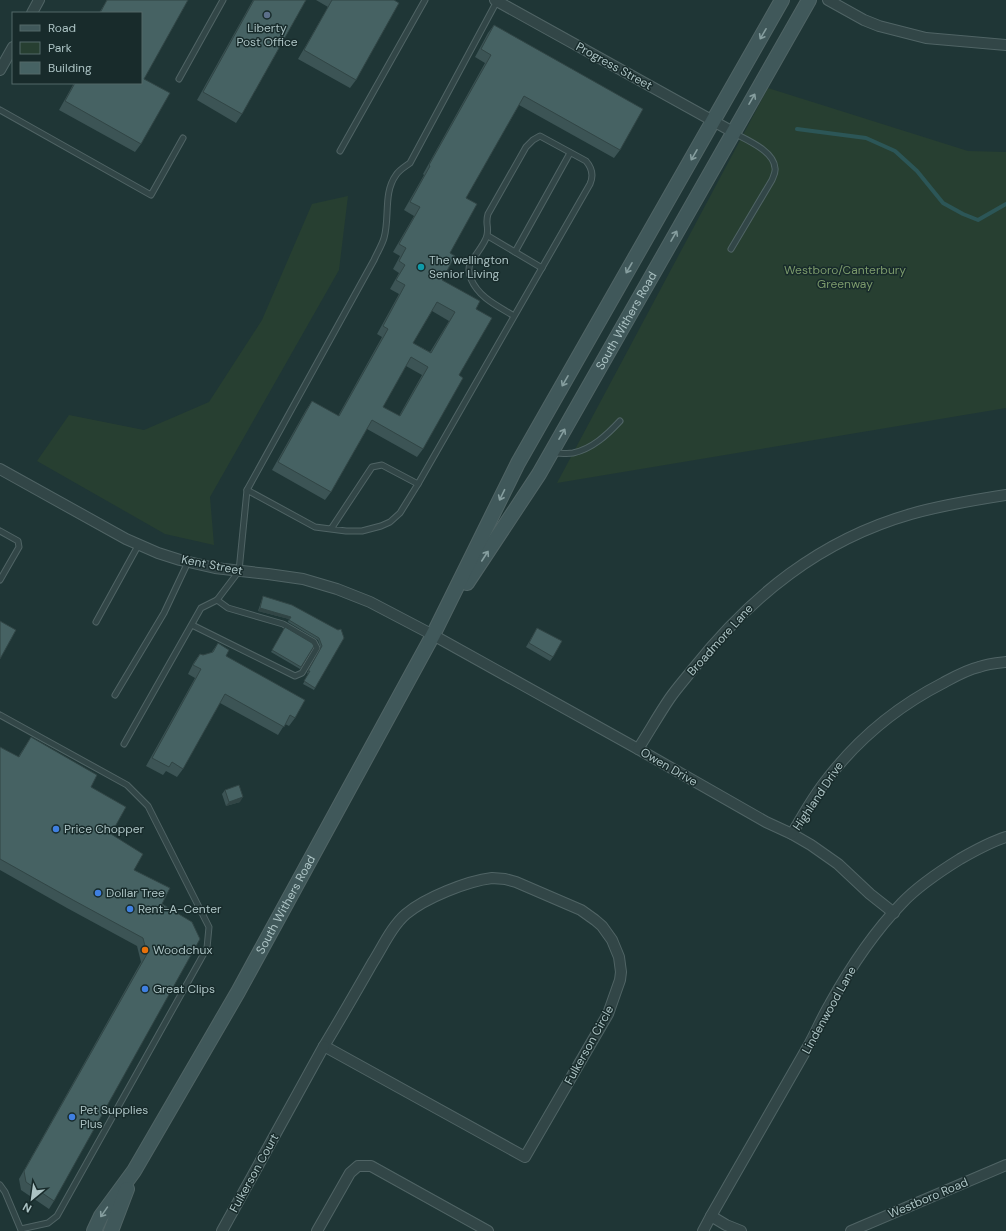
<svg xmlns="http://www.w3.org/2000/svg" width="1006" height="1231" font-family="'DM Sans',sans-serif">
<rect width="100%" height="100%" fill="#1f3636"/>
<g fill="#273f31">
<polygon points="768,88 968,151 1006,152 1006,408 557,483"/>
<polygon points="348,196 339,270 210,497 214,545 165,534 37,461 69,415 144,430 209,402 262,320 312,204"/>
</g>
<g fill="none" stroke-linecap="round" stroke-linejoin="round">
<polyline stroke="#2c5657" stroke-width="4" points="797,129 866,138 895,151 917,171 943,203 963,214 978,220 1006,204"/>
<g stroke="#506465" stroke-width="7">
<g id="lane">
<polyline points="179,79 223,0"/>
<polyline points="0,110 151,195 183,138"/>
<polyline points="340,151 425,0"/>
<polyline points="488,236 542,268"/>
<path d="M731,249L772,180C773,177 776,172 775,168C774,151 747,140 734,133"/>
<polyline points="515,252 570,153"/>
<path d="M554,453C560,453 567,454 573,453C592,449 607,435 620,421"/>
<path d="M418,484L590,184C594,175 592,168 586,161L540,136L533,140L526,147L488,214C485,224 489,226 487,235C486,243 474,256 470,264C468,269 469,274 471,279C479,298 498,306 514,316"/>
<polyline points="247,490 315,527 346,531 362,531 381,526 390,522 400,513 418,484 382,465 372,467 331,529"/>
<polyline points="0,531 18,541 19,547 0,580"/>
<polyline points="96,622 139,544"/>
<polyline points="192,625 295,676 302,673 317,648 314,642 283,624 228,608 217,600"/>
<polyline points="115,695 164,613 188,562"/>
<polyline points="0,715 127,785 148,806 209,927 207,948 57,1216 48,1223 21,1229"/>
<path d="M124,744L201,608L217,600L239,571L247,490L374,260C377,253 382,245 384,238C390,217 383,193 396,175C399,170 406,166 410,163L497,1"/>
<polyline points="0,1185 5,1192 21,1230"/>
</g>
</g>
<g stroke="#506465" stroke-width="12">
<g id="street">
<polyline points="495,0 733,132"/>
<polyline points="828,0 864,20 879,26 926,38 1006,45"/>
<polyline points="32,13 39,0"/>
<polyline points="0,70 13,47"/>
<polyline points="0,469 126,539 158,553 180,560 215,568 268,574 303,579 337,589 370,602 433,635 638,749 766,822 792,834 811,845 838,864 870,894 894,913"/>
<path d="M638,749C649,732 659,714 670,698C677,688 685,679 693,669C751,596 820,540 911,514C942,505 974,500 1006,495"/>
<path d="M792,834C803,815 814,795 828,778C859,738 898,706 943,683C954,677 966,670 979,667C987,664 997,663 1006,662"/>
<path d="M492,878L505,879L516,882L581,910L595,920L602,926L612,940L619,957L621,972L620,980L608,1014L525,1157L324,1046C341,1018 357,990 373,962C383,946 392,926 406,914C425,898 467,881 492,878Z"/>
<polyline points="711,1216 726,1225 741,1231"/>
<polyline points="222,1231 324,1046"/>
<polyline points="317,1231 350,1173 358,1166 371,1166 488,1231"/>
<path d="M703,1231L711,1216C743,1161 774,1105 806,1050C815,1035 821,1019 830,1004C850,968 873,933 902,903C918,886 939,872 960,859C974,851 990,842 1006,837"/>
<polyline points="851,1231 1006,1165"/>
</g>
</g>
<g stroke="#506465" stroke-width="16">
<g id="secondary">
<path id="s1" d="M467,583L539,474L809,0"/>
<path id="s2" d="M94,1231L101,1216L134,1171L238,992L433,635L518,463L782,0"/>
<polyline points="111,1231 127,1189"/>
</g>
</g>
<use href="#lane" stroke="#324647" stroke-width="5"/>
<use href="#street" stroke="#324647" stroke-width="10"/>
<use href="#secondary" stroke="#40585a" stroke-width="14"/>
</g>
<g fill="#3c5455" fill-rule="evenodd">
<polygon points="107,0 188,0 144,79 141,144 135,152 59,110 74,83 141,83 141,13 99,13"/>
<polygon points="253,0 306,0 242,114 236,123 197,100"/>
<polygon points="316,0 394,0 356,80 350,88 298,59 328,7"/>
<path d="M494,25L620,150L614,158L519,105L466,198L442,280L476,309L459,375L423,449L417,457L367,429L331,492L325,500L272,470L306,410L312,401L338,416L382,337L377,334L399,294L390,289L399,273L393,269L400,256L393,252L414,216L404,210L424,175L423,174L485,63L475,57L488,33ZM432,311L449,321L430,352L413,343ZM406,366L422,375L399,416L383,407Z"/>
<polygon points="263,596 338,630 315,688 314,690 303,684 308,674 307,673 321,649 318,640 288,622 289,619 258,611"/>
<polygon points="537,628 553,657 550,661 526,647"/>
<polygon points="284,629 314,646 300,669 271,652"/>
<polygon points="218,643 226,656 295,718 289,726 285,724 278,735 220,703 183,769 177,777 166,771 163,775 146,766 195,678 188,674 194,662 200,654 203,655 211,653"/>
<polygon points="31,737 91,787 111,834 134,870 162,904 192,922 54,1201 49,1209 21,1190 19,1179 141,962 137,946 67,908 0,870 0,747 18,757"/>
<polygon points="225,790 240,802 226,806 222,794"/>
</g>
<g fill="#314545">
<polygon points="260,608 291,617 289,619 258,611"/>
<polygon points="243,797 240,802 226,806 229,802"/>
</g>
<g fill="#466263" stroke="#314545" fill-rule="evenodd">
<polygon points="107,0 188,0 144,79 170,93 141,144 65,101 75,83 141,83 141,13 100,13"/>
<polygon points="254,0 306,0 242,114 203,92"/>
<polygon points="332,0 394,0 399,3 356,80 304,50"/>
<path d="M494,25L643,109L620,150L524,96L466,198L477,204L450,253L455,256L442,280L480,301L476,309L492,318L459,375L463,378L423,449L372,420L331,492L278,462L312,401L339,416L388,329L383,326L405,285L396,280L405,265L399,261L406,248L399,244L420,207L410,202L430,166L429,165L491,55L481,49ZM437,302L455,312L431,353L413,343ZM411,357L428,367L400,416L383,407Z"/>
<polygon points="263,596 292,605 338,630 341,629 344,638 315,688 304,681 310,671 308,671 322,646 319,638 289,620 291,617 260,608"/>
<polygon points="0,621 16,630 0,659"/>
<polygon points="285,627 312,643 314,646 301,667 272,650"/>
<polygon points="537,628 562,641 553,657 529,643"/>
<polygon points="218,643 229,650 226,656 305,700 295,718 290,715 284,727 225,694 183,769 172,762 169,767 152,758 201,669 193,665 200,654 203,655 213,652"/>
<polygon points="31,737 97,775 91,787 126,807 111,834 143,854 134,870 170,888 162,904 192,922 200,939 54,1201 26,1182 24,1171 147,954 143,938 73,900 0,859 0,747 19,757"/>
<polygon points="239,785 243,797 229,802 225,790"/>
</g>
<defs><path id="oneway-shaft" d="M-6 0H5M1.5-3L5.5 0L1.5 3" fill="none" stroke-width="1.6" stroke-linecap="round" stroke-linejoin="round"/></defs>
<g stroke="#869e9f">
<use href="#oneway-shaft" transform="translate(763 34) rotate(120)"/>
<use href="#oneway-shaft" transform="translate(752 99) rotate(-60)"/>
<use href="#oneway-shaft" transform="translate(694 155) rotate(120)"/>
<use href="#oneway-shaft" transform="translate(674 236) rotate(-60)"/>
<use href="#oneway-shaft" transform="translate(629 268) rotate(120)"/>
<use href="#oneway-shaft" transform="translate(565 381) rotate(120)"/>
<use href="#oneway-shaft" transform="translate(562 434) rotate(-60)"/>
<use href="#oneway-shaft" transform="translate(502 495) rotate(116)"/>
<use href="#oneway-shaft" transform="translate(485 556) rotate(-57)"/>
<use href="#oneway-shaft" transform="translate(104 1212) rotate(125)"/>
</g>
<circle fill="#5c6f8a" stroke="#182b2b" stroke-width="1.5" cx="267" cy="15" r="4"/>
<circle fill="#0f9aa8" stroke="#182b2b" stroke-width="1.5" cx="421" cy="267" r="4"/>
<g fill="#3f7fe0" stroke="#182b2b" stroke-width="1.5">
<circle cx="56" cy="829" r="4"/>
<circle cx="98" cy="893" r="4"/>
<circle cx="130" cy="909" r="4"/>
<circle cx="145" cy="989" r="4"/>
<circle cx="72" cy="1117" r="4"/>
</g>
<circle fill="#e8710a" stroke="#182b2b" stroke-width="1.5" cx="145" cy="950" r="4"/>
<g text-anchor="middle" stroke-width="3" stroke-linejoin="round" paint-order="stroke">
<g font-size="12" fill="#acc3c4" stroke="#182b2b" text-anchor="start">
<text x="267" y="32" text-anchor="middle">Liberty<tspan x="267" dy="14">Post Office</tspan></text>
<text x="429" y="264">The wellington<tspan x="429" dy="14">Senior Living</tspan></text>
<text x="64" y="833">Price Chopper</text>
<text x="106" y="897">Dollar Tree</text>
<text x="138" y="913">Rent-A-Center</text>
<text x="153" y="954">Woodchux</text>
<text x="153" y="993">Great Clips</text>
<text x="80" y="1114">Pet Supplies<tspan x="80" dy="14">Plus</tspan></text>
</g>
<g font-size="12" fill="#acc3c4" stroke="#182b2b">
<text transform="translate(614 66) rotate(29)" y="4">Progress Street</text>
<text dy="4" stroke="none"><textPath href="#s1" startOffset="307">South Withers Road</textPath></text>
<text transform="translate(212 565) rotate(11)" y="4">Kent Street</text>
<text transform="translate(720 640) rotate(-48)" y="4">Broadmore Lane</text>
<text transform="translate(669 767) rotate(30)" y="4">Owen Drive</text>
<text transform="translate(818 796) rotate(-56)" y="4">Highland Drive</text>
<text dy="4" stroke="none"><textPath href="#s2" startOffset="379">South Withers Road</textPath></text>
<text transform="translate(829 1010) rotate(-61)" y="4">Lindenwood Lane</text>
<text transform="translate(589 1045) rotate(-61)" y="4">Fulkerson Circle</text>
<text transform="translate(254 1173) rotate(-61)" y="4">Fulkerson Court</text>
<text transform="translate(928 1198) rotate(-23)" y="4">Westboro Road</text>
</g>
<g font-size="12" fill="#7b9a6b" stroke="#182b2b">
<text x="845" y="274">Westboro/Canterbury<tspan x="845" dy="14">Greenway</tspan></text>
</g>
</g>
<rect x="12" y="12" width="130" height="72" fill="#182b2b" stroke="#536868"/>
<rect x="20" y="25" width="20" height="6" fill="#40585a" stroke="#536868"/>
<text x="48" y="32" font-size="12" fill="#acc3c4">Road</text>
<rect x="20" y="42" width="20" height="12" fill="#273f31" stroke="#536868"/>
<text x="48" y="52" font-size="12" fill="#acc3c4">Park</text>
<rect x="20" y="62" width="20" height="12" fill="#466263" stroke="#536868"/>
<text x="48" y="72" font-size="12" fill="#acc3c4">Building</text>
<g transform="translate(32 1199) rotate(209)" stroke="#182b2b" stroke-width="3" paint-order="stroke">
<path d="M0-3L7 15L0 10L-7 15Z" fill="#acc3c4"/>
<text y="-6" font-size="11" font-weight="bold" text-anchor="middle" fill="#acc3c4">N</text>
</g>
</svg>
